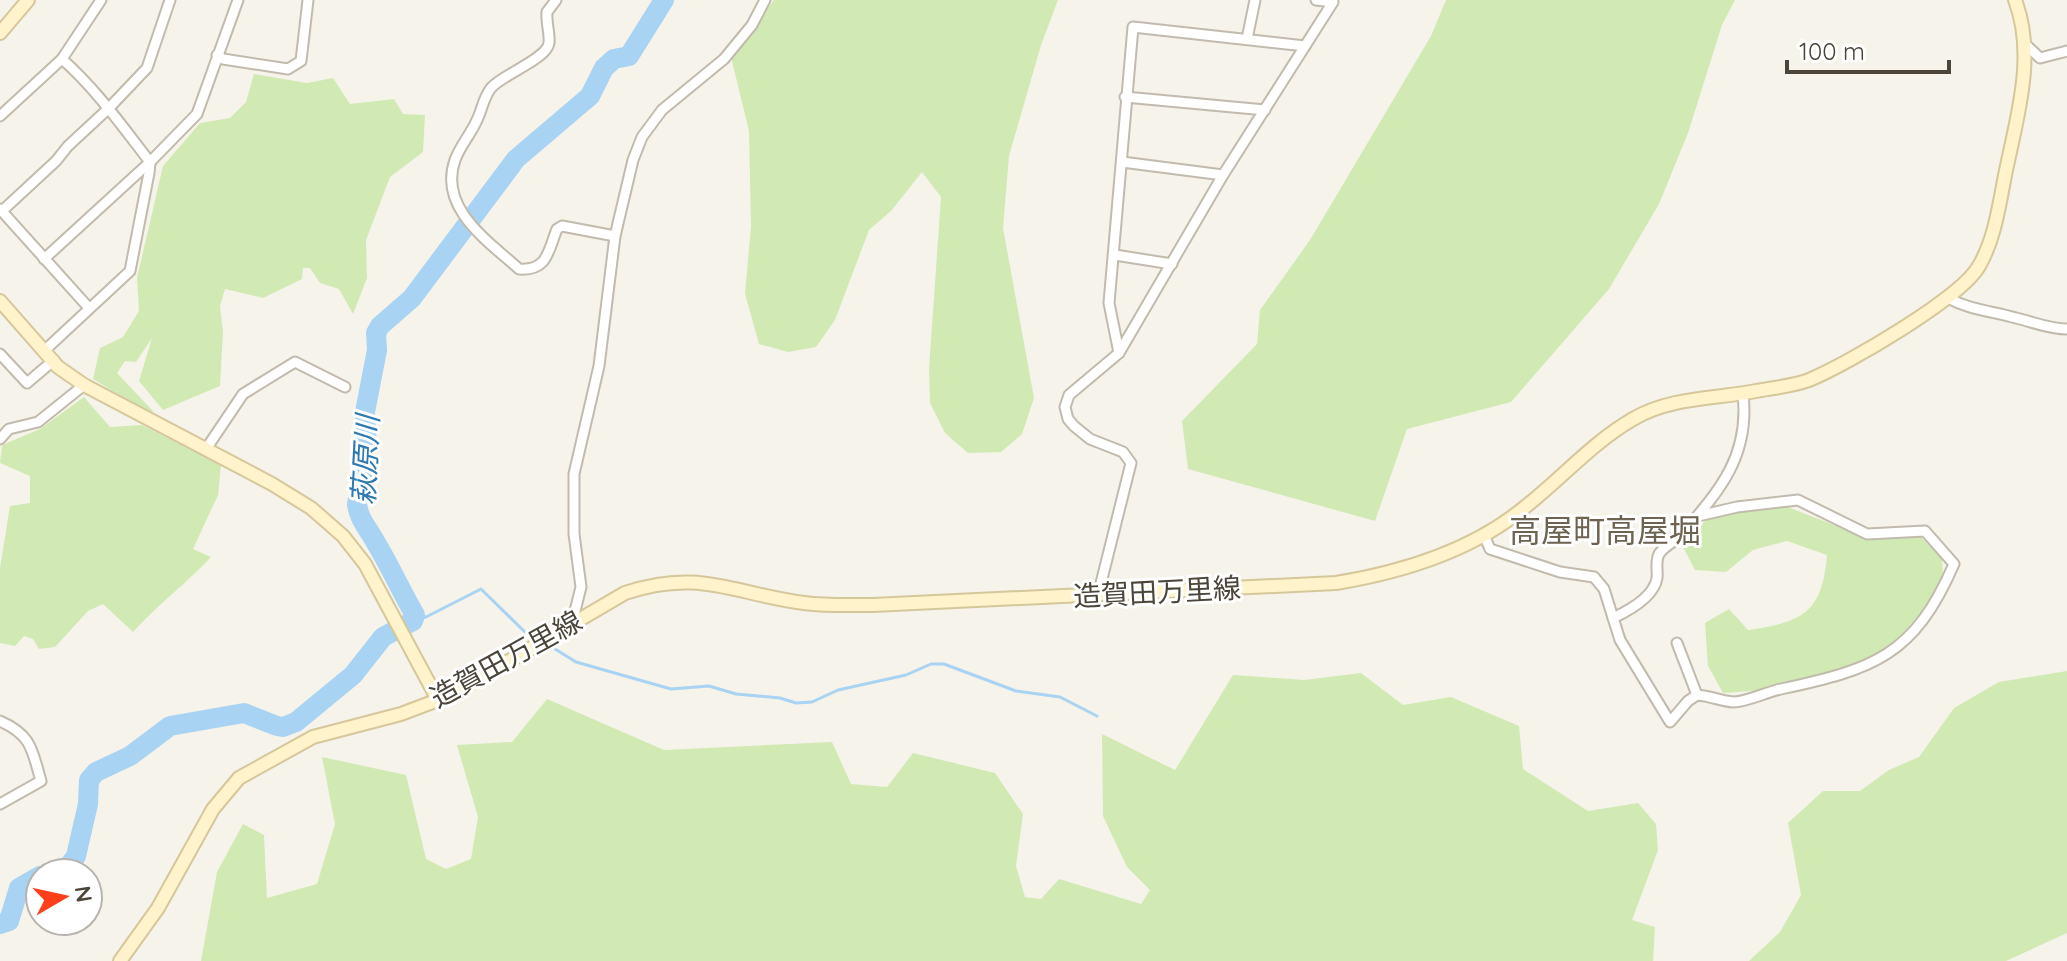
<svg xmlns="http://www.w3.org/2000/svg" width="2067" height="961" font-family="Quicksand,'Noto Sans JP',sans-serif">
<rect width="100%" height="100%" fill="#f6f3eb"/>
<g fill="#d1eab4">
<polygon points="774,0 1058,0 1041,45 1009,156 1003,228 1034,398 1022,434 1001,452 968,453 945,433 930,403 929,369 941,197 922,172 891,211 869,230 835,320 816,347 788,352 759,344 745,294 751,226 749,131 731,57"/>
<polygon points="1446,0 1735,0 1722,25 1688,133 1659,204 1609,289 1511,402 1407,429 1375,521 1188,469 1182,421 1257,344 1260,310 1310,240 1431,36"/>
<polygon points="254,74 307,83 333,78 350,104 394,99 403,114 425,115 423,152 390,177 366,240 367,278 353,314 339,289 320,283 310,268 303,268 302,279 263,298 225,289 220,306 223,332 220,386 163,410 139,381 152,338 136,362 125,361 117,373 153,411 151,414 93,379 100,348 123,337 139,311 137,278 163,166 200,123 230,118 246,102"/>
<path d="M84,397L110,427L142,425L221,465L218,495L193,549L211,557C186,584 157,605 133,632L103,604L88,611L55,647L39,649L33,639L24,636L15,646L0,643V568L10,506L30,503V476L0,463L2,445L40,429Z"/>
<path d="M1785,506L1865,537L1920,536L1942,559L1943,574L1930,605L1899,642L1840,674L1764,690L1723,693L1708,666L1705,623L1729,609L1748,630C1803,622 1822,613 1827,555L1787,541L1753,550L1726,572L1695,570L1682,545L1709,517Z"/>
<polygon points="2067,671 2067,933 2006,961 1749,961 1780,932 1801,895 1788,823 1823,791 1860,791 1889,770 1919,757 1954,708 1999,682"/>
<polygon points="1361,673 1403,705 1451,697 1519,726 1523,769 1588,811 1638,803 1656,824 1658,850 1632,920 1655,927 1653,961 201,961 217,872 243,824 264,835 267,898 317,884 335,824 322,757 406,775 426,859 446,869 471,859 478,817 457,745 512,742 547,699 664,750 832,742 851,784 887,787 913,753 995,773 1023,814 1016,866 1025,897 1041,899 1059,879 1141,904 1150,890 1127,867 1103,816 1102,734 1175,770 1233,675 1304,680"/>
</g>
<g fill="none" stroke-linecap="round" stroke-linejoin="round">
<g stroke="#a8d3f2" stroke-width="3">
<polyline points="413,621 426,617 481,589 526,633"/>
<polyline points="555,649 576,662 671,689 709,686 736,694 780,698 796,703 812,702 838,690 906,675 931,664 944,664 1016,691 1060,697 1097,716"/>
</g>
<g stroke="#a8d3f2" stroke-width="20">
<path d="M49,873L69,866L76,856L88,804L89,780L96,772L130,756L170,726L244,713L277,726L283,727L296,722L353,675L383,637L413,621L415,615C401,591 390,566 376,543C368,528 359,520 357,504L367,446L365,412L377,350L376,333L380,326L412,298L516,159L590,96L604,68L614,59L629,56L664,0"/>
<polyline points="0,924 9,921 19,888 40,876"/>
</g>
<g stroke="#c2bbad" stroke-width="13">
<g id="street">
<path d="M556,0L547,12C546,22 550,34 549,43C547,59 503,74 491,88C483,98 482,111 476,122C470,135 460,146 455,160C438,208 488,241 519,269C548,271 548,251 557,229L562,226L615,236"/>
<polyline points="1247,39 1255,0"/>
<polyline points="2024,43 2040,58 2067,51"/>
<polyline points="217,55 223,59 288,69 301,61 308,0"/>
<polyline points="1125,97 1265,110"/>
<polyline points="0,116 62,59 101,0"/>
<polyline points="1122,162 1223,175"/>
<polyline points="0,209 89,308"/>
<polyline points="2,211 56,161 68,146 109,108 147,68 170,0"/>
<polyline points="1115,255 1172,264"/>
<polyline points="44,259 150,162 197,114 238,0"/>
<path d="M1948,298C1970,310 1992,311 2016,318C2033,322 2049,329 2067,329"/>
<path d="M44,351L130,271L149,173L150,162C122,126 96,89 62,59"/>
<polyline points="1119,353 1109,303 1133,27 1305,46"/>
<polyline points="0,354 27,383 54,360"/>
<polyline points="0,439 9,429 38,422 84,385"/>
<polyline points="206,449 243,394 295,362 345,387"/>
<path d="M1484,535L1490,549L1560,572L1594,577L1604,589L1620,640L1670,722L1688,701L1697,695C1710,696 1721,701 1733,702C1747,702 1766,692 1781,689C1874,669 1914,656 1954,564L1925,531L1867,534L1798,500L1737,507L1698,516"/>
<polyline points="1098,595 1131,463 1123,452 1090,439 1074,426 1068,419 1065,407 1069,395 1119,353 1223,175 1333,2 1316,0"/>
<path d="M1613,618C1628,611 1654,597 1657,578C1658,570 1655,562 1659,554C1664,546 1675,542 1682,534C1720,490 1750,456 1743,394"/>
<polyline points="577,621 574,615 581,587 574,534 574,474 599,366 615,236 633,160 642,137 662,110 724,59 752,25 765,0"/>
<polyline points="1677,643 1697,695"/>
<path d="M0,721C32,735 32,750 41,781L0,804"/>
</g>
</g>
<g stroke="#d6c79b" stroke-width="16">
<g id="secondary">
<polyline points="0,33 28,0"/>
<polyline points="0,301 58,367 84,385 272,484 311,508 343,536 365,564 438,700"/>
<path d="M120,961L158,908L213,809L239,778L313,737L401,714L438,700L475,681L625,593C699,568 734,594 804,603C827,606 850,605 873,605L1336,583C1403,572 1472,551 1525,507C1561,479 1593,442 1633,419C1670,397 1715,399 1756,391C1773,388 1793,386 1809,380C1846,365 1961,298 1979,266C1997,235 2000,196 2008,161C2019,110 2035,52 2015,0"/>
</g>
</g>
<use href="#street" stroke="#fff" stroke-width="9"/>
<use href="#secondary" stroke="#fff3cc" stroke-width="12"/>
</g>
<g text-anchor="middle" stroke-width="6" stroke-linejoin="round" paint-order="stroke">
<g font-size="28" fill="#4b4439" stroke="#fff">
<text transform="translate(1157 592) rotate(-3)" y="10">造賀田万里線</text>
<text transform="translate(506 659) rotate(-29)" y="10">造賀田万里線</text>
</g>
<g font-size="30" font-style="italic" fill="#2d79b2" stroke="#fff">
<text transform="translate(366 460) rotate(-87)" y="10">萩原川</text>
</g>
<g font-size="32" fill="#6e6250" stroke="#fff">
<text x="1605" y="542">高屋町高屋堀</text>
</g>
</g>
<g transform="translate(64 897) rotate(81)"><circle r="38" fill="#ffffff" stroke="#b7b4b0" stroke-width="2"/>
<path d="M0-6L14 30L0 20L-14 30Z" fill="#fd3f1b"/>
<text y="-12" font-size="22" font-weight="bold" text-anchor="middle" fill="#4b4439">N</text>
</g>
<path d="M1787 60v12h162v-12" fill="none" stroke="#4b4439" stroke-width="4"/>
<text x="1799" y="60" font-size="24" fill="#4b4439" stroke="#ffffff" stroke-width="6" paint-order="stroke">100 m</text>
</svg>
